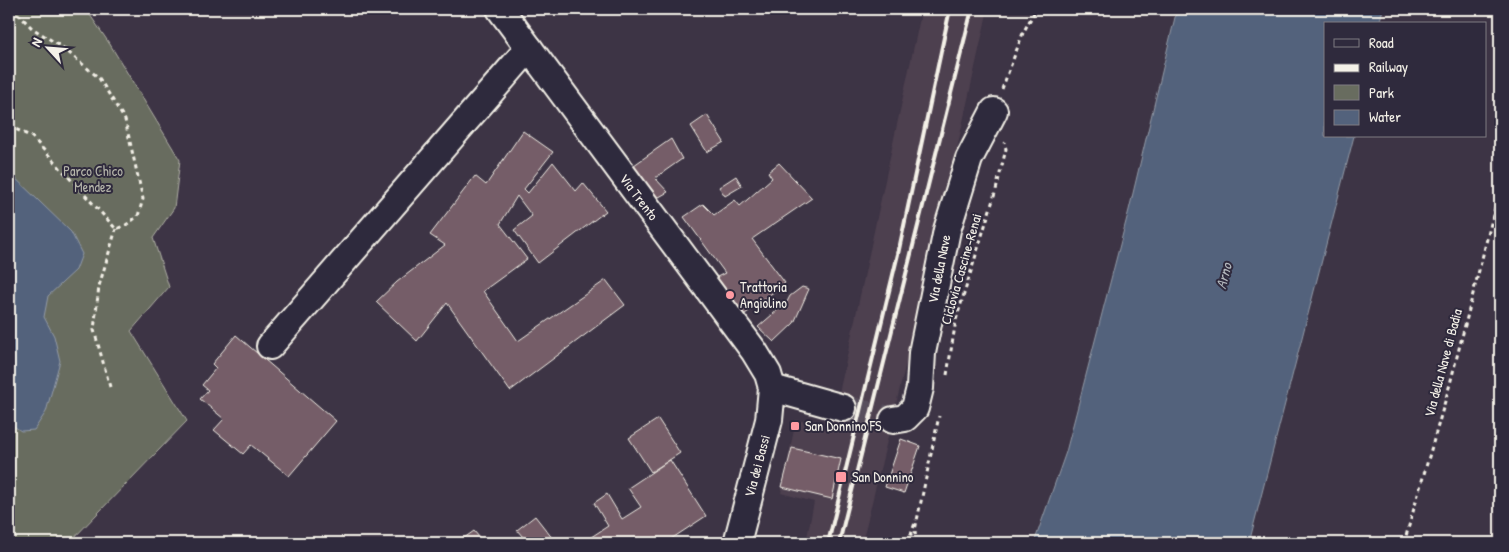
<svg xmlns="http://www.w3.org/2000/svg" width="1509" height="552" font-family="'Patrick Hand',sans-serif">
<rect width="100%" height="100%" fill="#3d3445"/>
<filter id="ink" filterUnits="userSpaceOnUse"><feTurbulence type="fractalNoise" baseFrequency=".02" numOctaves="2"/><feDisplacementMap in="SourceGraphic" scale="10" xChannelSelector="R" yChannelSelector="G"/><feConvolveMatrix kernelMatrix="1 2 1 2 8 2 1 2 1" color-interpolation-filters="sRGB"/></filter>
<g filter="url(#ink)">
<polygon fill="#4e404f" points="922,9 988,9 942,216 862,543 806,543 814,502 781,493 796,420 832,426"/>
<polygon fill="#686c5f" stroke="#aeaea4" points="9,9 86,9 111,46 180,160 174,208 153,238 169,287 131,331 187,421 69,543 9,543"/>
<g fill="#53627c" stroke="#939ba7">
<polygon points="1177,9 1383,9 1379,24 1325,24 1325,136 1354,136 1249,543 1034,543 1066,452 1129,210"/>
<polygon points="9,172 71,232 82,254 76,270 48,296 44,317 54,336 60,361 46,412 34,430 21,431 9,423"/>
</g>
<g fill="#755d67" stroke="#f4f1e8">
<polygon points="707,115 724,142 707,152 691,126"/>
<polygon points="523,131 553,152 524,189 528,193 553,162 576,191 583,183 606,211 538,263 514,230 532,216 517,196 500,224 527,259 483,291 518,341 606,280 625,305 510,391 447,303 417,341 376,302 397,282 445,245 430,235 475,176 486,185"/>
<polygon points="671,139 682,159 655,178 668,192 652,201 627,170"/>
<polygon points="779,163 812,198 752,239 785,283 740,318 713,279 725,273 684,217 703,204 714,215 735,200 740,206 772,178 768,172"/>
<polygon points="736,176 742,186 725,196 719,187"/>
<polygon points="802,287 809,289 794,323 774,342 758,327 787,302 790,296"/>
<polygon points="236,335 336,421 289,476 251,445 243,454 214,430 224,419 200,399 208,390 202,385 216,368 212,364"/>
<polygon points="658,419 680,453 651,472 629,438"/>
<polygon points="901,439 920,446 904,493 885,487"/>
<polygon points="792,448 841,459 832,499 782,487"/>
<polygon points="670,460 706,516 665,543 582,543 608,526 594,503 607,494 622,519 641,507 628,488"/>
<polygon points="535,516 553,539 548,543 528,543 517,530"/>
<polygon points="474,531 484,543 457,543"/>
</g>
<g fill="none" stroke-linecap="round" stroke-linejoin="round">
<polyline stroke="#58505d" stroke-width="26" stroke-dasharray="26 13" stroke-linecap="butt" points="843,408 893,420"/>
<g stroke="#f4f1e8" stroke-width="30">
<g id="minor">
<polyline points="500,9 754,351 768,374 772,388 769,420 737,543"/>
<polyline points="270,346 529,48"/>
<polyline points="772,388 843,408"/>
<polyline points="893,420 905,418 915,408 920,388 922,353 947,230 969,159 994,111"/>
</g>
</g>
<g stroke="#f4f1e8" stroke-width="3" stroke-dasharray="4 4" stroke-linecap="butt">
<polyline points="1002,89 1023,33 1036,9"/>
<polyline points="9,126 32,137 116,229 126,225 138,216 143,199 125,120 99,78 62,47 32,28 13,9"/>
<polyline points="947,375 956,320 996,190 1006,149 1004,142"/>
<polyline points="110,387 94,330 99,286 116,229"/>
<polyline points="908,543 916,520"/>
<polyline points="916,543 915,530 939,416"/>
<polyline points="1404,543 1450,384 1500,188"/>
</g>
<use href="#minor" stroke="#2f2a3d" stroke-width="26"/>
<g stroke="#f4f1e8" stroke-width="4">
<polyline points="828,543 898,254 950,9"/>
<polyline points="839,543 972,9"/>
</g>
</g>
</g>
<g fill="#ff9aa2" stroke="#2f2a3d" stroke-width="2">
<circle cx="730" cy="295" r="5"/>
<rect x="790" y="421" width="10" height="10" rx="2.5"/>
<rect x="835" y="471" width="12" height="12" rx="2.5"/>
</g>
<g text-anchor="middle" stroke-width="4" stroke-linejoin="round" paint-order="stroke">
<g font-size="14" fill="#b5b5aa" stroke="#2f2a3d">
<text x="93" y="176">Parco Chico<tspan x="93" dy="16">Mendez</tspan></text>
</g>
<g font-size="14" fill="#f4f1e8" stroke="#2f2a3d">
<text transform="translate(639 197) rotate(53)" y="5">Via Trento</text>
<text transform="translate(939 269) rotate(-79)" y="5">Via della Nave</text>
<text transform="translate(961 269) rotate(-74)" y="5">Ciclovia Cascine-Renai</text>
<text transform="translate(1443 363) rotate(-75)" y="5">Via della Nave di Badia</text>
<text transform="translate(757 466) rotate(-75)" y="5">Via dei Bassi</text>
</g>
<g font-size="14" fill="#f4f1e8" stroke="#2f2a3d" text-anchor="start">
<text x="740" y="292">Trattoria<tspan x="740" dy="16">Angiolino</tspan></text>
<text x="805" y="431">San Donnino FS</text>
<text x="852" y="482">San Donnino</text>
</g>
<g font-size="15" font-style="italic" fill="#b4b8bd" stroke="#2f2a3d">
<text transform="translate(1224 276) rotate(-75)" y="5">Arno</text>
</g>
</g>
<rect width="1509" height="552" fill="none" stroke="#2f2a3d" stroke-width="30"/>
<rect x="15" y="15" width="1479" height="522" fill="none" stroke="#f4f1e8" stroke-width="2" filter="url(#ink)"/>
<rect x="1324" y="22" width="162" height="115" fill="#2f2a3d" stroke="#7e7a81"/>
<rect x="1334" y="39" width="25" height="8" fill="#2f2a3d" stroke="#7e7a81"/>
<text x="1369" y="48" font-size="15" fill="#f4f1e8">Road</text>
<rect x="1334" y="64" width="25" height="8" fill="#f4f1e8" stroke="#7e7a81"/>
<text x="1369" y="72" font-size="15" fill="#f4f1e8">Railway</text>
<rect x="1334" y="85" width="25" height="15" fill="#686c5f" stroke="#7e7a81"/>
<text x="1369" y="98" font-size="15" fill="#f4f1e8">Park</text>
<rect x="1334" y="110" width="25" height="15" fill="#53627c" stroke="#7e7a81"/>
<text x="1369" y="122" font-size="15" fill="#f4f1e8">Water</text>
<g transform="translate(48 48) rotate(296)" stroke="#2f2a3d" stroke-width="4" paint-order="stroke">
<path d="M0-4L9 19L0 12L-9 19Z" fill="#f4f1e8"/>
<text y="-8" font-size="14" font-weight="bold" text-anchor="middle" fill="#f4f1e8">N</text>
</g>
</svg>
